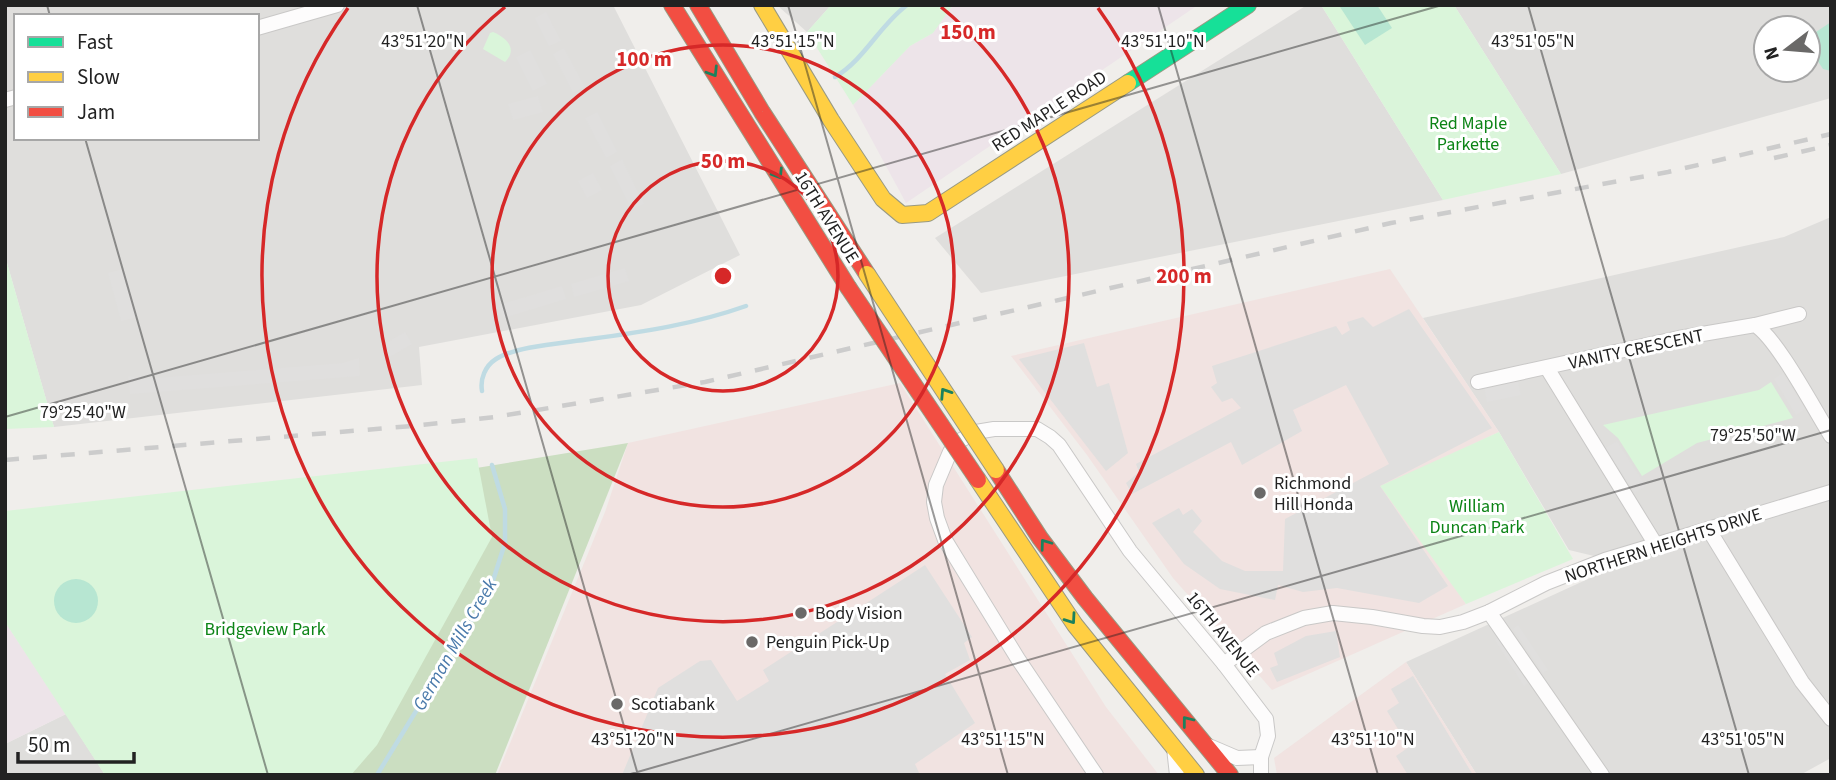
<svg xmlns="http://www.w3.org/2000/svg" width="1836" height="780" font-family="'Source Sans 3',sans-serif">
<rect width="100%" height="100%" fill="#f0eeeb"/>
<g fill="#dfdedc" fill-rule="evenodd">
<path d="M5,5H613L740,255L641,305L419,347L422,385L54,427L5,256ZM16,16H257V138H16Z"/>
<polygon points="777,5 831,5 807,32"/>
<polygon points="1307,5 1321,5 1443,200 981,293 935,238"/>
<path d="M1454,5H1831V98L1561,174ZM1766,28H1808V70H1766Z"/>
<polygon points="1831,217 1831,758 1800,775 1477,775 1406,662 1623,563 1569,550 1499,432 1423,318 1784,237"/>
<polygon points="66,714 105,775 5,775 5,744"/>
</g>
<g fill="#f1e3e1">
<polygon points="1390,269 1499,432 1384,486 1466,604 1272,690 1173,578 1087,455 1011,356"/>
<polygon points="900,383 1106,707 1159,775 497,775 605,512 628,443"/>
<polygon points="1406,662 1477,775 1277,775 1274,758"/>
</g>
<g fill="#ede4e9">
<polygon points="953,5 1198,5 906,203 853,105 910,46 933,33"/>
<polygon points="5,622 66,714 5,744"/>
</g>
<polygon fill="#cbdec1" points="628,443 495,775 268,775 81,533"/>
<g fill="#daf5da">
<polygon points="831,5 953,5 933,33 910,46 853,105 807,32"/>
<polygon points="1321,5 1454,5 1561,174 1443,200"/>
<path d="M493,32C507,38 518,49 505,62L483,49L490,33Z"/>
<polygon points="5,256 54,427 5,429"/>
<polygon points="1771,382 1793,418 1697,443 1642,476 1618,438 1603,425 1759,390"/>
<polygon points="1499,432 1573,559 1466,604 1380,486"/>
<polygon points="477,458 492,537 377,745 351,775 105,775 5,622 5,511"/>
</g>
<g fill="#b7e6d2">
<polygon points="1342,5 1377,5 1392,28 1365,45 1340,7"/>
<polygon points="1831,22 1831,71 1823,69 1808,46 1810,36"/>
<circle cx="76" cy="601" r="22"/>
</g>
<g fill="#e0dfde">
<polygon points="546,12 561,41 549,46 535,18"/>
<polygon points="564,48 585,87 573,93 553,54"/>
<polygon points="530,50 547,84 533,91 516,57"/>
<polygon points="538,96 543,112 513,120 508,104"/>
<polygon points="597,112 617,152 606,158 585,118"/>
<polygon points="622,159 644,204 632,210 610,166"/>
<polygon points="593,173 602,190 587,198 578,181"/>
<polygon points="625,268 629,281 574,297 571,284"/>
<polygon points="124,269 137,317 121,321 108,273"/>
<polygon points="562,286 566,299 503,318 499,305"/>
<polygon points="1409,309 1492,428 1380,486 1448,586 1419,603 1337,588 1303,592 1278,585 1275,600 1220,589 1184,564 1152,523 1179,508 1183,515 1192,509 1202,521 1193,532 1222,561 1245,571 1283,571 1285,519 1389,464 1346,385 1293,410 1302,431 1242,465 1231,442 1132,494 1126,483 1139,472 1136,464 1241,408 1232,398 1222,402 1211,387 1217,383 1212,366 1336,326 1342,335 1350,330 1347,322 1363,317 1373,327"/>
<polygon points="405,332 412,344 388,358 381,346"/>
<polygon points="1084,343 1097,387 1109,383 1128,453 1106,471 1019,359"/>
<polygon points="359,358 360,376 130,394 128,376 144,379 343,363"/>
<polygon points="1783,373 1805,409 1796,415 1774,379"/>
<polygon points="1518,381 1521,395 1487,402 1484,388"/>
<polygon points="1617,441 1646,486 1635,493 1605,448"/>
<polygon points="925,565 972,637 964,643 970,660 945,674 975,723 915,764 920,775 622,775 658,688 700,661 711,660 737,701 769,681 763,670"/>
<polygon points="1518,625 1548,670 1543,673 1513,629"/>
<polygon points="1336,631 1340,657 1277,682 1270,668 1278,665 1274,653 1306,636"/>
<polygon points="1499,637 1528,683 1524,686 1495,640"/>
<polygon points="1413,676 1473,775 1408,775 1396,756 1409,747 1387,711 1399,703 1391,689"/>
</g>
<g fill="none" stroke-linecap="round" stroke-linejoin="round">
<g stroke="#bfdbe3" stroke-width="4.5">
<path d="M835,77C865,59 879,26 907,5"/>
<path d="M482,391C480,379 485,366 496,359C516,346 565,343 590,339C643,332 695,324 746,306"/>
<polyline points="377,775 490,590 505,543 505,509 492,465"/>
</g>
<g stroke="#c9c8c7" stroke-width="16">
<g id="street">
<polyline points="257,28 337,5"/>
<polyline points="5,100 16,97"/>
<polyline points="1755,325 1799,314"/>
<polyline points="1547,368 1656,545"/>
<path d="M1478,382L1679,338L1755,325C1777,338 1815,411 1831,436"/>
<polyline points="1709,530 1802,682 1831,719"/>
<polyline points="1489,612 1602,775"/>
<polyline points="1224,664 1266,633 1304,618 1333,613 1372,617 1423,626 1440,627 1463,622 1489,612 1546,583 1605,560 1831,492"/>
<polyline points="1209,746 1237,758 1261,757"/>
<polyline points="1174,748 1177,775"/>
<polyline points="1096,775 1018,659 945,540 937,518 934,502 936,485 950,452 961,440 976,432 994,429 1037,429 1050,437 1059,445 1130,551 1224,664 1266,719 1268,736 1261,757 1261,775"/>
</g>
</g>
<g stroke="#999a82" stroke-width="18">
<polyline id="fast" points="1128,83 1248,5"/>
</g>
<g stroke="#999a82" stroke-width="18">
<g id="slow">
<polyline points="762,5 831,120 883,199 902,215 928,213 1128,83"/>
<polyline points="978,480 1075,625 1196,775"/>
</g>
</g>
<g stroke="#999a82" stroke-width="18">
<g id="jam">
<polyline points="672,5 848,287"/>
<polyline points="698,5 762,112 867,274"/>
<polyline points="996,470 1040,538 1085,598 1230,775"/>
</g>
</g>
<use href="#street" stroke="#fdfcfc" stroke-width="14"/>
<use href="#fast" stroke="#16e098" stroke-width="16"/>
<use href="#slow" stroke="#ffcf43" stroke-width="16"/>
<use href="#jam" stroke="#f24e42" stroke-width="16"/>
<g stroke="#ccc" stroke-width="4.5" stroke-dasharray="14 14" stroke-linecap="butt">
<polyline points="1774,158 1831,145"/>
<polyline points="5,460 412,426 495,417 705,382 1391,223 1668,172 1831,134"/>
</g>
<g stroke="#999a82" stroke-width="18" stroke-linecap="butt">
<polyline id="slow-bridge" points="867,274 996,470"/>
</g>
<g stroke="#999a82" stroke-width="18" stroke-linecap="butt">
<polyline id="jam-bridge" points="848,287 978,480"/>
</g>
<use href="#slow-bridge" stroke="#ffcf43" stroke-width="16"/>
<use href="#jam-bridge" stroke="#f24e42" stroke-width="16"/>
</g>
<defs><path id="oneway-chevron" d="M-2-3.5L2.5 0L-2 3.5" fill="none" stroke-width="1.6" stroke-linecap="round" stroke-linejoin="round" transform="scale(1.75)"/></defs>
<g stroke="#1c815d">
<use href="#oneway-chevron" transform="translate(713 72) rotate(58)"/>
<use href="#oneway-chevron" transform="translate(778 174) rotate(58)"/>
<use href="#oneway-chevron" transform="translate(945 393) rotate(-123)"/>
<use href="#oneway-chevron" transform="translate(1045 544) rotate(-126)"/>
<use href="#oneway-chevron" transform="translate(1071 619) rotate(55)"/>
<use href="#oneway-chevron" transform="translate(1187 721) rotate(-128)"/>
</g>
<path fill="none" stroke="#222" stroke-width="2" stroke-opacity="0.45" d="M47,5L50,16M417,5L638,775M788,5L1008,775M1158,5L1378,775M1528,5L1749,775M85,138L268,775M5,417L1442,5M627,775L1831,430"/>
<g fill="none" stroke="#d62828" stroke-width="3.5">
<circle cx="723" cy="276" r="115"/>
<circle cx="723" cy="276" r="231"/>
<path d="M941 7A346 346 0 1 1 505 7"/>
<path d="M1098 8A461 461 0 1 1 348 8"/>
</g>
<g fill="#6a6968" stroke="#fff" stroke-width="2.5">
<circle cx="1260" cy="493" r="7"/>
<circle cx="801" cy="613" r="7"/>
<circle cx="752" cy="642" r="7"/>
<circle cx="617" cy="704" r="7"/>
</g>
<g text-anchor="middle" stroke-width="6" stroke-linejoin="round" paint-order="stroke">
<g font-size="18" fill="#222" stroke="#fff">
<text transform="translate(1049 111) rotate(-33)" y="6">RED MAPLE ROAD</text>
<text transform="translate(827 217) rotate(58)" y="6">16TH AVENUE</text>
<text transform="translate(1636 349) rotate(-12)" y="6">VANITY CRESCENT</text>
<text transform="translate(1663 545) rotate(-18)" y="6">NORTHERN HEIGHTS DRIVE</text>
<text transform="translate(1223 634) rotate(51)" y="6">16TH AVENUE</text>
</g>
<g font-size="18" fill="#0c8416" stroke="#fff">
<text x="1468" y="129">Red Maple<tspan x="1468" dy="21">Parkette</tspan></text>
<text x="1477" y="512">William<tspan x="1477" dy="21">Duncan Park</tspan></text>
<text x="265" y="635">Bridgeview Park</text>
</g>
<g font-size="18" fill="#222" stroke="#fff" text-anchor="start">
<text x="1274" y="489">Richmond<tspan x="1274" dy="21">Hill Honda</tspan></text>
<text x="815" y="619">Body Vision</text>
<text x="766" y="648">Penguin Pick-Up</text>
<text x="631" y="710">Scotiabank</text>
</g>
<g font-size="19" font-style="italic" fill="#4a7aab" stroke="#fff">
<text transform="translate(454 644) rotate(-60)" y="7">German Mills Creek</text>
</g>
</g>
<g font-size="18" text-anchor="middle" fill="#222" stroke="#fff" stroke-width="6" stroke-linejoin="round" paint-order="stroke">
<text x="423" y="47">43°51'20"N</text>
<text x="793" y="47">43°51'15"N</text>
<text x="1163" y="47">43°51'10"N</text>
<text x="1533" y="47">43°51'05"N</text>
<text x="83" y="418">79°25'40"W</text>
<text x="1753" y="441">79°25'50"W</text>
<text x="633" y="745">43°51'20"N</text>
<text x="1003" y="745">43°51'15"N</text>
<text x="1373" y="745">43°51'10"N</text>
<text x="1743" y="745">43°51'05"N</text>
</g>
<circle cx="723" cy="276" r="10" fill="#d62828" stroke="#fff" stroke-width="3.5"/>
<g font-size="21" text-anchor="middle" font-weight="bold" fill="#d62828" stroke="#fff" stroke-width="6" stroke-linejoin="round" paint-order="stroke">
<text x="968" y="39">150 m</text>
<text x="644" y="66">100 m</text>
<text x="723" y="168">50 m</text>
<text x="1184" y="283">200 m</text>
</g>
<rect width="1836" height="780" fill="none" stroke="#222222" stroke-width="14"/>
<rect x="14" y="14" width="245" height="126" fill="#ffffff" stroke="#a7a7a7" stroke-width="2"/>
<rect x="28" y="37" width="35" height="10" fill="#16e098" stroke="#a7a7a7" stroke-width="2"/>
<text x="77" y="49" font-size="21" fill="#222222">Fast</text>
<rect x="28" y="72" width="35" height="10" fill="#ffcf43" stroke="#a7a7a7" stroke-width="2"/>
<text x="77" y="84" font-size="21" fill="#222222">Slow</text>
<rect x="28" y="107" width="35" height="10" fill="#f24e42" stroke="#a7a7a7" stroke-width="2"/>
<text x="77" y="119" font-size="21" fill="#222222">Jam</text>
<g transform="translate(1787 49) rotate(254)"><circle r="33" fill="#ffffff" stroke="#a7a7a7" stroke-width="2"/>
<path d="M0-5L12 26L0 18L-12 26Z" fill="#6a6968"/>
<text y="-10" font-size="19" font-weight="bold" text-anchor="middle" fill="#222222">N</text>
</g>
<path d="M18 752v10h116v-10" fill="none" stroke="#222222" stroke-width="3.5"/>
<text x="28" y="752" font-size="21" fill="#222222" stroke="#ffffff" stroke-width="5" paint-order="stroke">50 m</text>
</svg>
